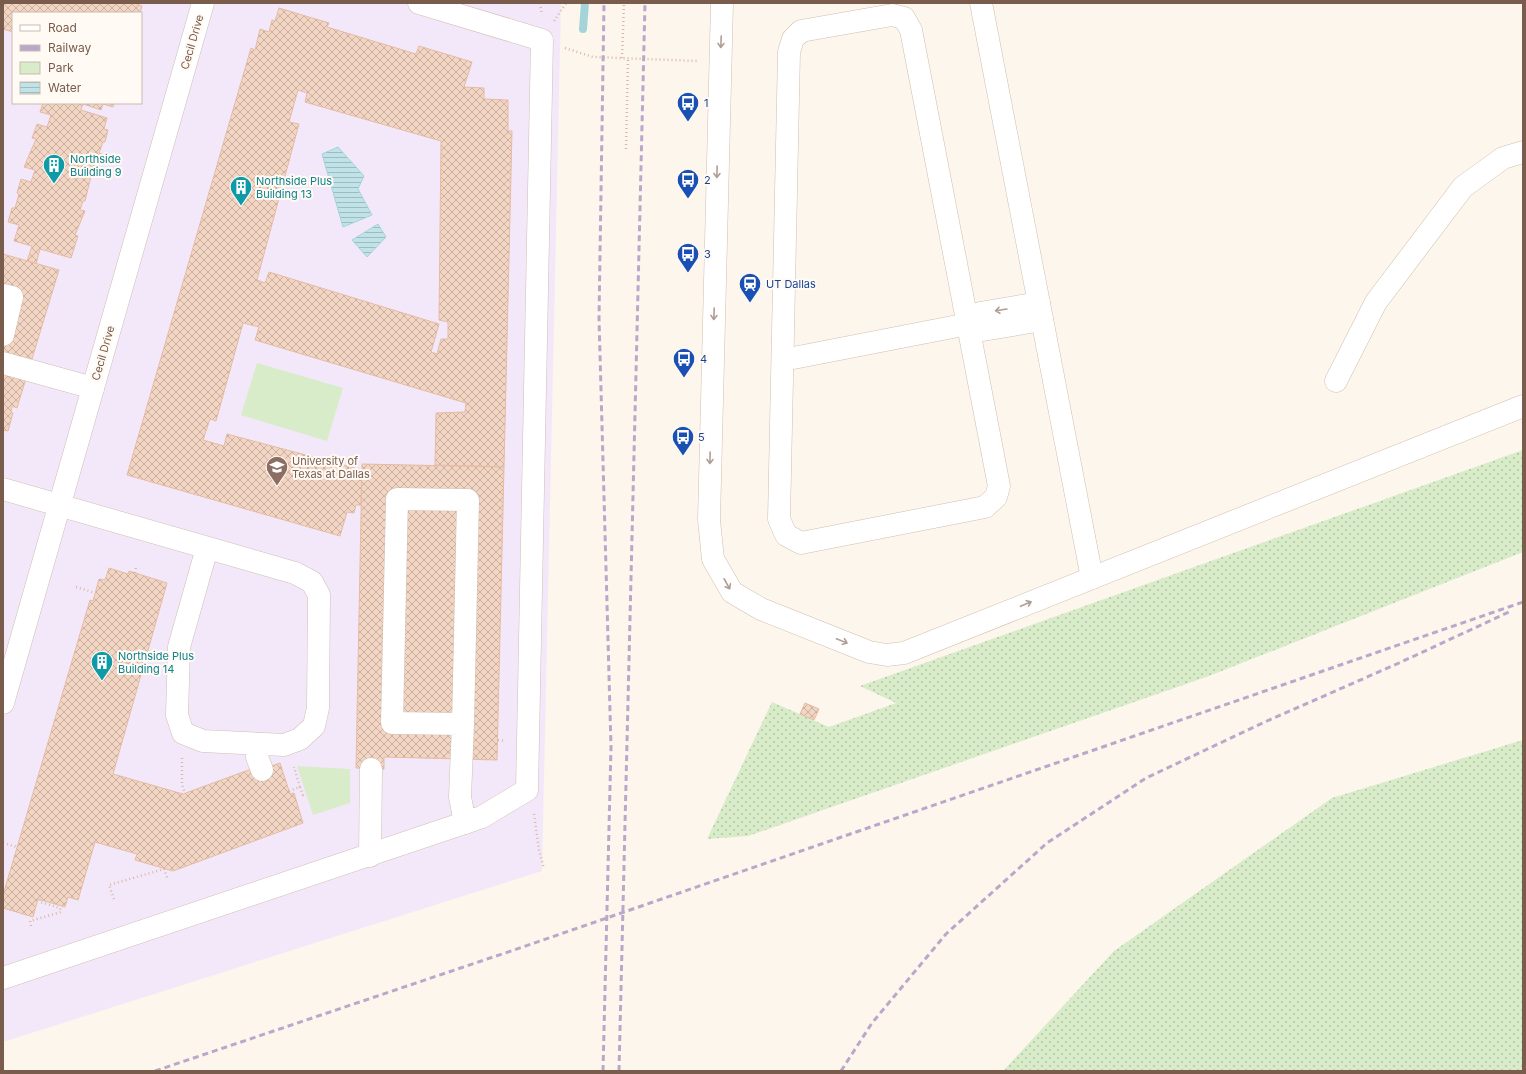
<svg xmlns="http://www.w3.org/2000/svg" width="1526" height="1074" font-family="Inter,sans-serif">
<defs>
<pattern id="grass-dots" width="8" height="8" patternUnits="userSpaceOnUse"><rect width="8" height="8" fill="#d8ecc9"/><path d="M2 2h.1M6 6h.1" fill="none" stroke="#b4c2a5" stroke-width="1.8" stroke-linecap="round"/></pattern>
<pattern id="water-rules" width="6" height="5" patternUnits="userSpaceOnUse"><rect width="6" height="5" fill="#bfe3e8"/><path d="M0 2.5h6" fill="none" stroke="#a0bbbe"/></pattern>
<pattern id="building-cross-hatch" width="8" height="8" patternUnits="userSpaceOnUse"><rect width="8" height="8" fill="#f3d5c3"/><path d="M0 0l8 8M0 8l8-8" fill="none" stroke="#cab0a1"/></pattern>
</defs>
<rect width="100%" height="100%" fill="#fdf6ec"/>
<path fill="#f3e8fa" fill-rule="evenodd" d="M3,3H561L542,871L3,1042ZM13,13H141V103H13Z"/>
<g fill="url(#grass-dots)">
<polygon points="1523,450 1523,552 1209,676 748,836 707,839 772,702 829,727 896,703 860,686"/>
<polygon points="1523,740 1523,1071 1003,1071 1114,951 1332,798"/>
</g>
<g fill="#d8ecc9">
<polygon points="257,363 343,388 327,441 241,415"/>
<polygon points="297,766 350,769 350,803 313,815"/>
</g>
<g fill="url(#water-rules)" stroke="#a5d3da">
<polygon points="338,147 364,176 358,189 372,215 343,227 322,154"/>
<polygon points="378,224 386,237 367,257 352,240"/>
</g>
<g fill="none" stroke-linecap="round" stroke-linejoin="round">
<polyline stroke="#a5d3da" stroke-width="8" points="583,29 585,3"/>
</g>
<g fill="url(#building-cross-hatch)" stroke="#e6bba3" fill-rule="evenodd">
<polygon points="3,3 134,3 142,6 140,13 13,13 13,32 3,29"/>
<path d="M279,8L329,23L327,27L416,54L419,46L472,62L464,87L484,88V99L508,100V131H512L504,467L435,465L436,413L465,412L466,403L255,340L259,327L243,323L216,421L210,419L203,440L224,446L227,434L362,470L361,505H356L354,513L347,512L340,536L127,475L251,48L255,50L260,29L269,32L272,20L275,21ZM298,90L307,93L305,102L441,141L439,320L448,322V339H441L437,354L431,352L439,324L269,272L265,283L257,280L299,124L289,122Z"/>
<polygon points="43,103 114,103 113,107 103,104 101,110 83,104 81,109 81,110 107,118 104,129 108,130 105,142 103,142 99,153 102,154 95,177 91,176 85,201 83,201 80,210 85,211 75,235 78,236 71,258 40,249 36,264 27,261 32,246 14,241 19,225 8,222 12,208 15,208 19,194 17,193 21,179 31,182 35,170 24,167 36,139 32,138 37,124 47,127 51,115 40,112"/>
<polygon points="3,254 59,270 17,408 12,406 11,412 13,413 8,431 3,430"/>
<polygon points="362,464 504,467 497,760 384,757 384,769 356,768"/>
<polygon points="109,568 128,574 129,571 167,583 113,774 183,794 254,768 255,772 280,763 290,794 294,793 303,823 173,871 135,860 137,854 95,842 78,900 68,897 65,907 38,899 33,917 3,908 3,895 90,600 93,601 99,579 105,580"/>
<polygon points="805,703 819,709 814,720 800,714"/>
</g>
<g fill="none" stroke-linecap="round" stroke-linejoin="round">
<g stroke="#d1beb0" stroke-width="23">
<g id="minor">
<polyline points="722,3 709,520 713,559 732,592 761,609 869,652 887,655 904,653 1523,406"/>
<polyline points="981,3 1092,578"/>
<polygon points="892,15 904,18 911,30 999,486 996,497 985,507 801,543 786,535 779,519 789,52 793,39 801,31"/>
<polyline points="3,295 12,297 3,335"/>
<polyline points="968,324 980,313 1039,303"/>
<polyline points="783,360 968,324 983,330 1042,320"/>
<polyline points="3,363 93,388"/>
<polyline points="1336,381 1376,302 1463,187 1503,158 1523,152"/>
<polyline points="3,489 295,573 312,582 319,595 318,708 314,726 300,739 284,745 203,741 183,733 177,715 179,647 207,548"/>
<polyline points="3,703 203,3"/>
<polyline points="463,724 468,500 397,499 392,723 463,724 460,797 465,823"/>
<polyline points="259,744 257,757 262,770"/>
<polyline points="370,856 371,769"/>
<polyline points="3,978 482,817 527,790 542,40 419,3"/>
</g>
</g>
<g stroke="#d9b8a5" stroke-width="2.5" stroke-dasharray="1 3" stroke-linecap="butt">
<polyline points="540,3 542,15"/>
<polyline points="554,21 566,3"/>
<polyline points="565,48 593,57 697,61"/>
<polyline points="622,58 624,3"/>
<polyline points="626,149 628,58"/>
<polyline points="135,573 136,567"/>
<polyline points="76,587 95,593"/>
<polyline points="498,740 505,741"/>
<polyline points="182,758 182,785 185,793"/>
<polyline points="300,787 303,795 306,794"/>
<polyline points="289,791 300,787 294,767"/>
<polyline points="534,814 539,850 544,869"/>
<polyline points="3,843 17,847"/>
<polyline points="114,899 109,885 164,869 168,880"/>
<polyline points="31,926 30,921 61,912 60,908 40,902 40,900"/>
</g>
<use href="#minor" stroke="#fff" stroke-width="22"/>
<g stroke="#b9a8c9" stroke-width="3" stroke-dasharray="6 4" stroke-linecap="butt">
<polyline points="155,1071 511,951 1523,602"/>
<polyline points="603,1071 611,747 599,318 604,3"/>
<polyline points="619,1071 645,3"/>
<polyline points="841,1071 872,1023 946,934 1047,843 1146,778 1267,721 1399,663 1509,612"/>
</g>
</g>
<defs><path id="oneway-shaft" d="M-6 0H5M1.5-3L5.5 0L1.5 3" fill="none" stroke-width="1.6" stroke-linecap="round" stroke-linejoin="round"/></defs>
<g stroke="#af9d94">
<use href="#oneway-shaft" transform="translate(721 42) rotate(92)"/>
<use href="#oneway-shaft" transform="translate(717 172) rotate(91)"/>
<use href="#oneway-shaft" transform="translate(1001 310) rotate(171)"/>
<use href="#oneway-shaft" transform="translate(714 314) rotate(92)"/>
<use href="#oneway-shaft" transform="translate(710 458) rotate(91)"/>
<use href="#oneway-shaft" transform="translate(727 584) rotate(61)"/>
<use href="#oneway-shaft" transform="translate(1026 604) rotate(-23)"/>
<use href="#oneway-shaft" transform="translate(842 641) rotate(22)"/>
</g>
<defs>
<g id="bus-pin" transform="scale(1.15)"><path d="M0 17L-7.5 6A9.5 9.5 0 1 1 7.5 6Z" fill="#1a4fb4" stroke="#fffaf3"/><path d="M-5-6H5V4H4V6H2V4H-2V6H-4V4H-5ZM-3.5-4V0h7V-4ZM-3.5 1.2v1.5H-2V1.2ZM2 1.2v1.5H3.5V1.2Z" fill="#fff"/></g>
<g id="building-pin" transform="scale(1.15)"><path d="M0 17L-7.5 6A9.5 9.5 0 1 1 7.5 6Z" fill="#0f9aa8" stroke="#fffaf3"/><path d="M-4-6H4V6H1V3H-1V6H-4ZM-2.5-4.3h1.7v1.8h-1.7ZM.8-4.3h1.7v1.8H.8ZM-2.5-1h1.7V.8h-1.7ZM.8-1h1.7V.8H.8Z" fill="#fff"/></g>
<g id="station-pin" transform="scale(1.15)"><path d="M0 17L-7.5 6A9.5 9.5 0 1 1 7.5 6Z" fill="#1a4fb4" stroke="#fffaf3"/><path d="M-3-6H3Q5-6 5-4V2Q5 4 3 4L4.5 6H3L1.5 4h-3L-3 6H-4.5L-3 4Q-5 4-5 2V-4Q-5-6-3-6ZM-3.5-4v3h7v-3ZM-3.5 1v1.5H-2V1ZM2 1v1.5H3.5V1Z" fill="#fff"/></g>
<g id="university-pin" transform="scale(1.15)"><path d="M0 17L-7.5 6A9.5 9.5 0 1 1 7.5 6Z" fill="#8d6e63" stroke="#fffaf3"/><path d="M0-5L7-2L0 1L-7-2ZM-4 1L0 2.5L4 1V4Q0 6-4 4Z" fill="#fff"/></g>
</defs>
<g fill-rule="evenodd">
<use href="#bus-pin" x="688" y="103"/>
<use href="#building-pin" x="54" y="165"/>
<use href="#bus-pin" x="688" y="180"/>
<use href="#building-pin" x="241" y="187"/>
<use href="#bus-pin" x="688" y="254"/>
<use href="#station-pin" x="750" y="284"/>
<use href="#bus-pin" x="684" y="359"/>
<use href="#bus-pin" x="683" y="437"/>
<use href="#university-pin" x="277" y="467"/>
<use href="#building-pin" x="102" y="662"/>
</g>
<g text-anchor="middle" stroke-width="4" stroke-linejoin="round" paint-order="stroke">
<g font-size="11" fill="#7a5c4d" stroke="#fffaf3">
<text transform="translate(192 42) rotate(-74)" y="4">Cecil Drive</text>
<text transform="translate(103 353) rotate(-74)" y="4">Cecil Drive</text>
</g>
<g font-size="11" fill="#164399" stroke="#fffaf3" text-anchor="start">
<text x="704" y="107">1</text>
<text x="704" y="184">2</text>
<text x="704" y="258">3</text>
<text x="766" y="288">UT Dallas</text>
<text x="700" y="363">4</text>
<text x="698" y="441">5</text>
</g>
<g font-size="11" fill="#0d838f" stroke="#fffaf3" text-anchor="start">
<text x="70" y="163">Northside<tspan x="70" dy="13">Building 9</tspan></text>
<text x="256" y="185">Northside Plus<tspan x="256" dy="13">Building 13</tspan></text>
<text x="118" y="660">Northside Plus<tspan x="118" dy="13">Building 14</tspan></text>
</g>
<g font-size="11" fill="#785e54" stroke="#fffaf3" text-anchor="start">
<text x="292" y="465">University of<tspan x="292" dy="13">Texas at Dallas</tspan></text>
</g>
</g>
<rect width="1526" height="1074" fill="none" stroke="#7a5c4d" stroke-width="8"/>
<rect x="12" y="12" width="130" height="92" fill="#fffaf3" stroke="#cabbb1"/>
<rect x="20" y="25" width="20" height="6" fill="#ffffff" stroke="#cabbb1"/>
<text x="48" y="32" font-size="12" fill="#7a5c4d">Road</text>
<rect x="20" y="45" width="20" height="6" fill="#b9a8c9" stroke="#cabbb1"/>
<text x="48" y="52" font-size="12" fill="#7a5c4d">Railway</text>
<rect x="20" y="62" width="20" height="12" fill="#d8ecc9" stroke="#cabbb1"/>
<text x="48" y="72" font-size="12" fill="#7a5c4d">Park</text>
<rect x="20" y="82" width="20" height="12" fill="url(#water-rules)" stroke="#cabbb1"/>
<text x="48" y="92" font-size="12" fill="#7a5c4d">Water</text>
</svg>
